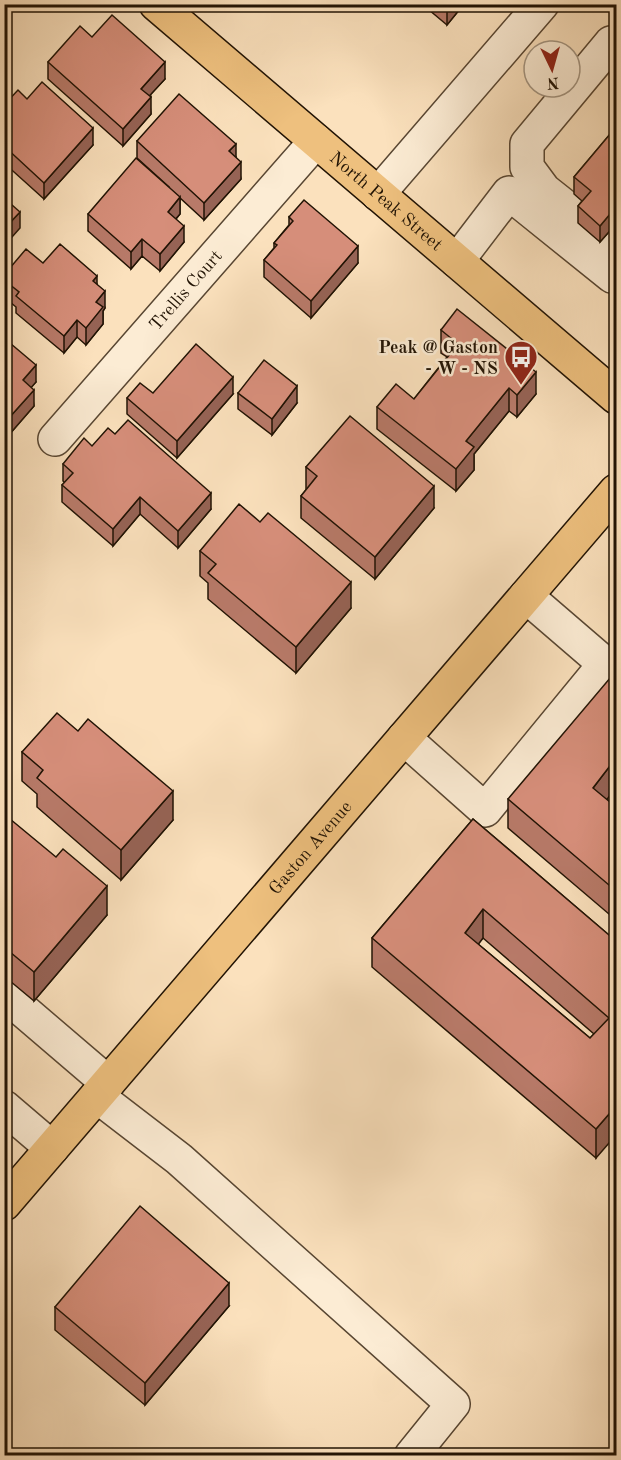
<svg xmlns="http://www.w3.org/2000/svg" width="621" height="1460" font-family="'Old Standard TT',serif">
<rect width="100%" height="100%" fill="#fbe1bd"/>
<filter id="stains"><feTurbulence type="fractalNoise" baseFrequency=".00333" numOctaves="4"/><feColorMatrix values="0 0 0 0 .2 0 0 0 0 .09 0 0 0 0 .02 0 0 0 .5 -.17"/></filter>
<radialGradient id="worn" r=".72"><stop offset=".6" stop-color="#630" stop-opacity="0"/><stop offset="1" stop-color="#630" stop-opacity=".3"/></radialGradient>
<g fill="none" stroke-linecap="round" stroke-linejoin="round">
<g stroke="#584632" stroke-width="36">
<g id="minor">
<polyline points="616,48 611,43 527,144 527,167 544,190 616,247"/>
<polyline points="378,194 542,4"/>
<polyline points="457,261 509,193 612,276 616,274"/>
<path id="s1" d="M55,439L316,141"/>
<polyline points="404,738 485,810 605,664 526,596"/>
<polyline points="4,994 108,1083"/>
<polyline points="97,1096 179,1159 453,1404 411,1456"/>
<polyline points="4,1107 52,1148"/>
</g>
</g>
<g stroke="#211304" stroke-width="36">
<g id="major">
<path id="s2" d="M156,4L616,397"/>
<path id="s3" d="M4,1204L616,491"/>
</g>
</g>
<use href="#minor" stroke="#fcecd4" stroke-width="33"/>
<use href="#major" stroke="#eec07e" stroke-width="33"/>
</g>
<g fill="#b87a69" stroke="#211304" stroke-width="1.5" fill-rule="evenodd">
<polygon points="422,4 464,4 447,25"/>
<polygon points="92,37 165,79 149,96 151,114 123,146 48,79 48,62"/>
<polygon points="27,99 93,145 44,199 4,163 4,105"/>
<polygon points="616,127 616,226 615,225 600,242 578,223 578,206 582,201 574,194 574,177"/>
<polygon points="137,141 236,157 241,179 204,220 180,198 180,214 176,219 184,242 160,271 142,256 131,269 88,231 88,214 169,187 137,158"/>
<polygon points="289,217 358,263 311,318 264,277 264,260 274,248 274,243 289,225"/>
<polygon points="43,263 97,284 105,308 103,311 103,324 86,345 77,337 64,353 16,313 16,307 4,297 4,275"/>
<polygon points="441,330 536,394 517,417 509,411 474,454 474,470 456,491 377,429 377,407 414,399 447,357 441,353"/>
<polygon points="4,338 36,382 31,387 34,406 8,436 4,433"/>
<polygon points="153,393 233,394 177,458 127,414 127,398"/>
<polygon points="238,393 297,403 272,435 238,409"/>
<polygon points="115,434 211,509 178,548 140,514 113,546 62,502 62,485 65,483 63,481 63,464"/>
<polygon points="306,467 434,508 375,579 301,518 301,496 306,490"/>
<polygon points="260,522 351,608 296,673 208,599 208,583 200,576 200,551"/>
<polygon points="22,752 173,820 121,880 37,807 37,794 22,781"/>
<polygon points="508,799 607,799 616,807 616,920 508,828"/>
<polygon points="4,814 107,915 34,1001 4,976"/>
<path d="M473,819L616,941L596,1158L372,967V938ZM483,938L594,1034L590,1038L478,944Z"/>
<polygon points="229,1306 145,1405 55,1330 55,1307"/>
</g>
<g fill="#966355" stroke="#211304" stroke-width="1.5">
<polygon points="447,4 464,4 447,25"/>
<polygon points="165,62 165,79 141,105 141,89"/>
<polygon points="151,97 151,114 123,146 123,129"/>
<polygon points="93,128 93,145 44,199 44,183"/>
<polygon points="236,144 236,161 229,151"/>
<polygon points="241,162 241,179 204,220 204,203"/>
<polygon points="180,197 180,214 168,228 168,212"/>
<polygon points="615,208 615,225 600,242 600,226"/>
<polygon points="20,212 20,228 4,246 4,229"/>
<polygon points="184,226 184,242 160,271 160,254"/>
<polygon points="142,239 142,256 131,269 131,252"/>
<polygon points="358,246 358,263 311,318 311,301"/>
<polygon points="97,276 97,292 93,281"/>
<polygon points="105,291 105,308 103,311 103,324 86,345 86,328 96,302"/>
<polygon points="77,320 77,337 64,353 64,336"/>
<polygon points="36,365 36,382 23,397 23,380"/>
<polygon points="536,372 536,394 517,417 517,395"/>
<polygon points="233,377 233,394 177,458 177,441"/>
<polygon points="297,386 297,403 272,435 272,419"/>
<polygon points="509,388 509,411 474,454 474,470 456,491 456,469 466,441"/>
<polygon points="34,390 34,406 8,436 8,419"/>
<polygon points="434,486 434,508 375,579 375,557"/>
<polygon points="211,493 211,509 178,548 178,531"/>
<polygon points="140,497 140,514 113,546 113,529"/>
<polygon points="351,582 351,608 296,673 296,647"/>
<polygon points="616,758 616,788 593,817 593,788"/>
<polygon points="173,791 173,820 121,880 121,850"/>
<polygon points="107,886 107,915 34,1001 34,972"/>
<polygon points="483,909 483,938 465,962 465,933"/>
<polygon points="616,1106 616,1135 596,1158 596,1129"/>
<polygon points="229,1283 229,1306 145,1405 145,1383"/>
</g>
<g fill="#d68e7a" stroke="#211304" stroke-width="1.5" fill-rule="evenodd">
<polygon points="112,15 165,62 141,89 151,97 123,129 48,62 80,26 92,37"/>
<polygon points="42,82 93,128 44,183 4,146 4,105 18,90 27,99"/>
<polygon points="179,94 236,144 229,151 241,162 204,203 137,141"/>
<polygon points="616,127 616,210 615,208 600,226 578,206 591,191 574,177"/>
<polygon points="136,158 180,197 168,212 184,226 160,254 142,239 131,252 88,214"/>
<polygon points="4,198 20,212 4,229"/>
<polygon points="304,200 358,246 311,301 264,260 277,245 274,243 293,221 289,217"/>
<polygon points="60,244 97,276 93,281 105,291 96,302 103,307 86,328 77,320 64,336 16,296 19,292 4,280 4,275 26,249 43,263"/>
<polygon points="457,309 536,372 517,395 509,388 466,441 474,447 456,469 377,407 396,384 414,399 458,344 441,330"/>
<polygon points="4,338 36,365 23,380 34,390 8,419 4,416"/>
<polygon points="196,344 233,377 177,441 127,398 140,383 153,393"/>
<polygon points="264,360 297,386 272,419 238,393"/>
<polygon points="350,416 434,486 375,557 301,496 317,476 306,467"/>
<polygon points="128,420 211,493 178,531 140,497 113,529 62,485 73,473 63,464 84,438 92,446 108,428 115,434"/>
<polygon points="239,504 260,522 268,513 351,582 296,647 208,573 216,564 200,551"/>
<polygon points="616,671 616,758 593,788 616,807 616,891 508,799"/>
<polygon points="57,713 78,731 88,719 173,791 121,850 37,778 43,770 22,752"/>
<polygon points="4,814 56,857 63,849 107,886 34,972 4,947 4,938 6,937 4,936"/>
<path d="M473,819L616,941V1106L596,1129L372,938ZM483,909L609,1018L590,1038L465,933Z"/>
<polygon points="140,1206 229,1283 145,1383 55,1307"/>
</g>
<defs>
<g id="bus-pin" transform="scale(1.725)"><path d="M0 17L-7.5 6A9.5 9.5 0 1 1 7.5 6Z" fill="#8f2418" stroke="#fcecd4"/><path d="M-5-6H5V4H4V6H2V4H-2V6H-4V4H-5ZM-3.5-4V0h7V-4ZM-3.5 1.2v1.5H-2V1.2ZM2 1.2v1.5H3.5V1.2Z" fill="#fff"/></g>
</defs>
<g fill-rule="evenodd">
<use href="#bus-pin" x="521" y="357"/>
</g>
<g text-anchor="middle" stroke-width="5" stroke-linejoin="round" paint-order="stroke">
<g font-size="18" fill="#211304" stroke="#fcecd4">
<text dy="6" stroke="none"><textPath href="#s2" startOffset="303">North Peak Street</textPath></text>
<text dy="6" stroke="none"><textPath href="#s1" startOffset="198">Trellis Court</textPath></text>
<text dy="6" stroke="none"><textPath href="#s3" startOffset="470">Gaston Avenue</textPath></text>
</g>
<g font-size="18" font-weight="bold" fill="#211304" stroke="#fcecd4" text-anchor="end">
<text x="498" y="353">Peak @ Gaston<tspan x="498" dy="21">- W - NS</tspan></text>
</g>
</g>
<rect width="621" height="1460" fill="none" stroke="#fbe1bd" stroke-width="24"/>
<rect x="6" y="6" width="609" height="1448" fill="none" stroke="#211304" stroke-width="3"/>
<rect x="12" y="12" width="597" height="1436" fill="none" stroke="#211304" stroke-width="1.5"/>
<g transform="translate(552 69) rotate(175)"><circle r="28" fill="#fcecd4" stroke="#a49581" stroke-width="1.5"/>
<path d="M0-4.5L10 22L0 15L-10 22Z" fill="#8f2418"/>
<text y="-9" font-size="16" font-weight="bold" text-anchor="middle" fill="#211304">N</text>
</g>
<rect width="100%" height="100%" filter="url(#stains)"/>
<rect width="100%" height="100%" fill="url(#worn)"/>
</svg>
